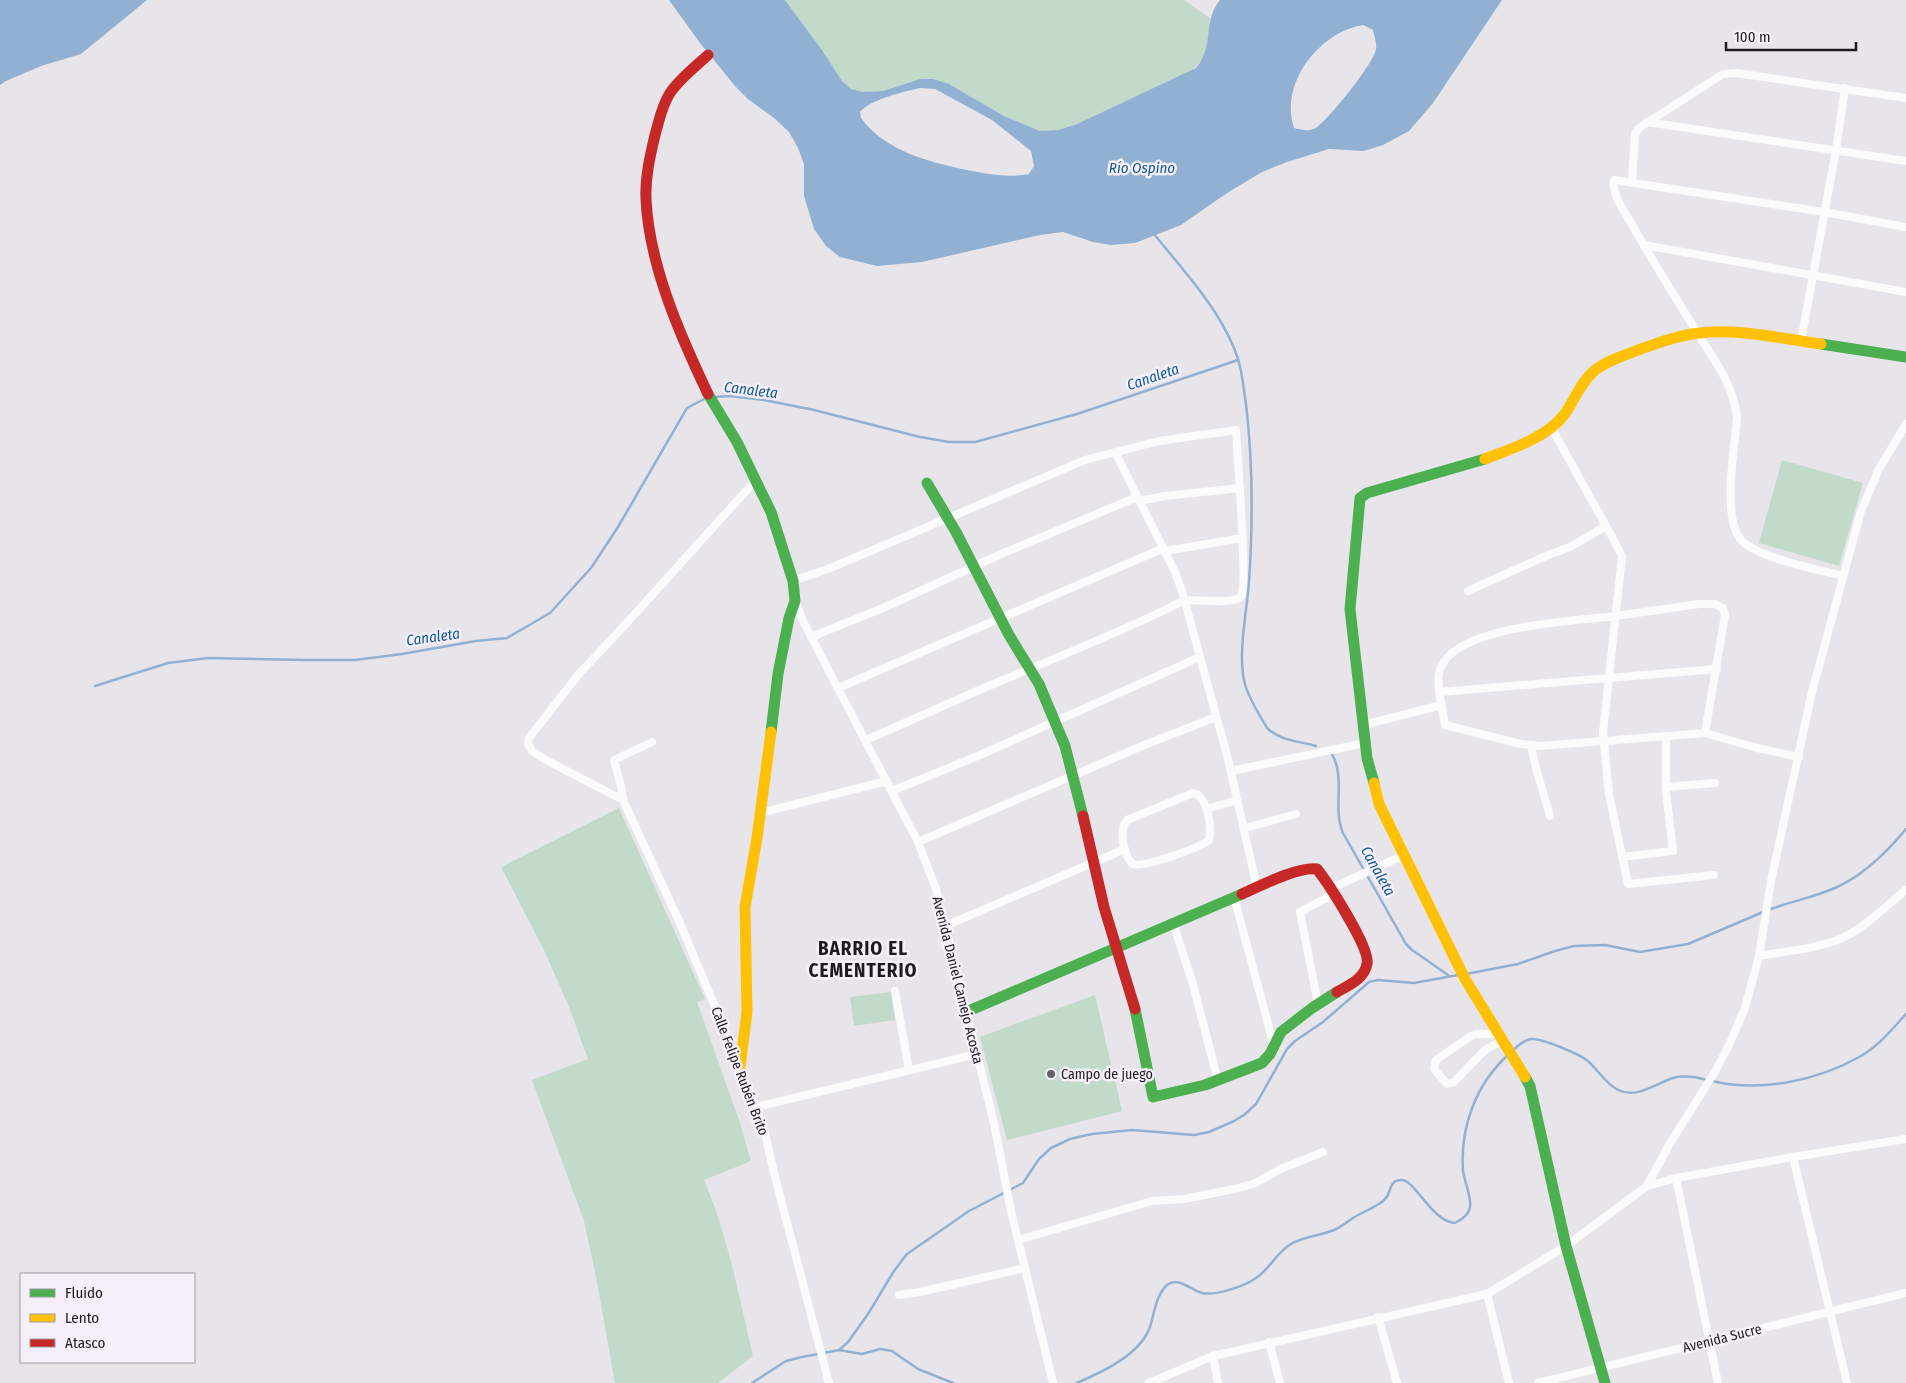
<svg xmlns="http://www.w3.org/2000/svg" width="1906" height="1383" font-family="'Fira Sans Condensed',sans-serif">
<rect width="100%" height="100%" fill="#e7e5ea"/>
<g fill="#c1daca">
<path d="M785,0H1184L1210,18C1208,47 1210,60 1183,75L1077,124L1058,130L1040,131L1004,116L949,84L920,79L883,91L863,92L851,89L842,81L822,50Z"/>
<polygon points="1782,460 1863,483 1839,566 1759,543"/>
<path d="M619,808L705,999L697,1002L740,1123L751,1161L704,1180C728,1236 739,1297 753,1356L718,1383H615L596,1277L584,1221L532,1080L588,1059L569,1007L544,950L501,867Z"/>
<polygon points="891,992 895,1020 854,1026 850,997"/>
<polygon points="1095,995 1122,1111 1007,1140 980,1037"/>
</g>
<g fill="#92b1d2" fill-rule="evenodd">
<polygon points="0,0 147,0 81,54 41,66 6,81 0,85"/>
<path d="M669,0H785L822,50L842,81L851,89L863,92L883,91L920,79H933L949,84L1004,116L1040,131L1058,130L1077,124L1196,68C1215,45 1202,22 1220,0H1502L1433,103L1409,131L1383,145L1364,151L1329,149L1287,162L1262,172L1227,193L1181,225L1135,243L1111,245L1093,242L1063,232L1040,235L922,262L877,266L840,257L826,246L814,229L804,196V164L798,148L789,132L774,118L748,99L735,86L700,43ZM1363,25L1373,30C1374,35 1377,43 1376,49C1374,63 1329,119 1316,128C1308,132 1302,130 1294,128C1279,84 1319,32 1363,25ZM920,88L935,89L992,120L1031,151L1034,166L1029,174C1008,178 988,174 967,170C929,162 885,151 861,118L860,112C871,99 903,92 920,88Z"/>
</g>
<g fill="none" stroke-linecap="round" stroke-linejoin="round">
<g stroke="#92b1d2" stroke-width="2.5">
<path d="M1154,234C1182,269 1217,306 1234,348C1242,366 1243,385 1246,404C1253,463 1253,523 1249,582C1247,611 1237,656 1245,684C1249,699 1259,714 1267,728C1280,741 1299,741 1316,746"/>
<polyline points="714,397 730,396 764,400 814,410 920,437 949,442 975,442 1077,414 1238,360"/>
<polyline points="95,686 168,663 208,658 305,660 355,660 402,654 476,641 507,638 550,613 591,568 618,527 687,408 706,398"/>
<path d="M1332,754C1346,779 1332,808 1343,833L1406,944L1412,950L1448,975"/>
<path d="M1768,910C1790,902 1814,897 1835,888C1862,876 1887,852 1906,829"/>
<polyline points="1466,974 1518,964 1555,951 1574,946 1605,945 1640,952 1688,944 1763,912"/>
<path d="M1512,1051C1518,1046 1523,1040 1531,1039C1542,1038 1579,1054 1588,1061C1598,1070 1606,1084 1618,1090C1637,1099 1655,1084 1673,1078C1684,1075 1696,1077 1707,1080"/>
<path d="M1712,1081C1761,1093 1819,1080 1861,1056C1879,1046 1893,1028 1906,1014"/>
<polyline points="839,1350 848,1342 868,1314 894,1271 907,1254 969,1211 1023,1183 1039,1159 1051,1148 1070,1139 1092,1134 1132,1130 1194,1135 1209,1132 1234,1121 1244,1115 1256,1104 1287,1049 1295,1041 1323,1022 1369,982 1378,980 1414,983 1458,975"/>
<polyline points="752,1383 786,1361 802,1357 839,1350 862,1354 880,1349 892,1351 918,1369 953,1383"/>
<path d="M1077,1383C1102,1372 1140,1355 1150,1327C1154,1314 1156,1295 1167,1285C1179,1276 1190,1290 1202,1293C1216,1296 1245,1286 1256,1278C1270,1269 1276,1253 1291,1244C1304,1236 1320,1236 1334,1230C1341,1227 1347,1222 1353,1218C1361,1213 1369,1210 1377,1205C1381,1203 1385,1200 1388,1195C1391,1188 1391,1180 1401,1180C1415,1179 1431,1221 1455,1223C1461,1220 1469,1215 1470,1207C1472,1198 1464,1181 1463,1170C1460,1127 1476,1084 1508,1055"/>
</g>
<g stroke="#fbfbfc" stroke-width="8">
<polyline points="1647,122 1906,161"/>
<polyline points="1632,182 1635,134 1639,128 1723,74 1736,73 1906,98"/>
<polyline points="1644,245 1906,292"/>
<polyline points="1801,341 1836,150 1845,88"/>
<polyline points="1551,427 1611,535 1622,556 1603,733 1609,794 1628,884 1714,875"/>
<polyline points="1115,452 1175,572 1182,591 1228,759 1257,888"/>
<polyline points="1139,501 1165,496 1240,488"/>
<polyline points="1165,551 1242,538"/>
<path d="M1843,576C1817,569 1761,559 1742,541C1721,520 1735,446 1737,417C1733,383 1712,357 1695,329C1674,295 1653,262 1634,228C1626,213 1612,197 1614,180L1824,212L1906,227"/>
<path d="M793,581L828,569L1085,460L1159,441L1236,430C1237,450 1248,587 1241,596C1234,606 1198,598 1186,601C1179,602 1171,607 1165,610C1108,637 1049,661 991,685C949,703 908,722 866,740"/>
<polyline points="1468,591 1548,555 1570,547 1606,526"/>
<polyline points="795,601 804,623 918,842 936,889 994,1123 1011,1211 1053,1383"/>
<polyline points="811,637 883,608 999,555 1137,497"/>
<polyline points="838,688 1164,548"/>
<polyline points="1440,692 1717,669"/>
<polyline points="1363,725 1442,705"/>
<path d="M1705,733L1725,615L1723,608L1715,604H1699C1672,608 1644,612 1616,616C1576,621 1456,625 1440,669C1435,683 1443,711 1445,725L1521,744L1540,746L1705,733L1757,748L1799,757"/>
<polyline points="652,742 614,760 621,786 623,800 680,923 721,1021 764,1129 774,1173 829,1383"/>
<polyline points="1531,745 1536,768 1550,816"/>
<polyline points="1231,771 1365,743"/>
<polyline points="1666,787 1715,783"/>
<polyline points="892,791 980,755 1200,657"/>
<path d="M1193,793C1208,796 1212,827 1209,840C1199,848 1144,868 1132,864C1124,854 1118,831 1127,820Z"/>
<polyline points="623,800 546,760 532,751 528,744 529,738 578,675 623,627 756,480"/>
<polyline points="1206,809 1238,800"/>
<polyline points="760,813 887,781"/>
<polyline points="1245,828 1296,814"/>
<polyline points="918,842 1142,746 1216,717"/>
<polyline points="1622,857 1673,851 1666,792 1666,736"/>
<polyline points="1330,889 1404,855"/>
<polyline points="1234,897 1274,1046"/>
<polyline points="1173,923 1193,984 1218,1081"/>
<polyline points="945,926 1125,849"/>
<path d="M1759,956C1786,951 1817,949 1842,938C1863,929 1887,905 1906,890"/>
<polyline points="895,991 909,1070"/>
<polyline points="1318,1004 1300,912 1334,894"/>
<polyline points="1499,1034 1476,1034 1471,1036 1436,1060 1434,1069 1447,1084 1454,1082 1485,1050 1503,1040"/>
<polyline points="756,1107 977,1054"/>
<polyline points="1793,1157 1847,1383"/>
<polyline points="1676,1178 1718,1383"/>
<polyline points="1647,1186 1669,1145 1716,1070 1729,1045 1745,1008 1759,956 1771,881 1812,692 1861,511 1879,469 1906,424"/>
<polyline points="1018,1240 1152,1201 1184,1199 1234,1189 1253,1184 1283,1168 1323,1152"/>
<polyline points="1487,1294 1509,1383"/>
<polyline points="899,1295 920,1292 1025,1268"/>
<polyline points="1378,1317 1397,1383"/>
<polyline points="1269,1342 1280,1383"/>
<polyline points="1213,1356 1218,1383"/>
<polyline points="1149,1383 1213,1356 1487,1294 1566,1246 1647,1186 1676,1178 1793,1157 1906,1139"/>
<polyline points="1538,1383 1906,1293"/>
</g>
<g stroke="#4caf50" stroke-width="11">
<polyline points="1821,344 1906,357"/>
<polyline points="708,394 737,442 771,512 793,581 795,601 789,618 778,674 771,732"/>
<polyline points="927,483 956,532 1009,635 1039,684 1065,746 1083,816"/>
<polyline points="1374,783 1367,758 1350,609 1360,498 1367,493 1485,459"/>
<polyline points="1135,1009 1153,1097 1205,1085 1262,1063 1270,1054 1281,1032 1312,1008 1337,992"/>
<polyline points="966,1012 1242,894"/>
<polyline points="1525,1077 1530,1086 1566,1246 1605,1383"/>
</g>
<g stroke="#ffc107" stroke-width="11">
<path d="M1485,459C1511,449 1546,438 1564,415C1574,401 1580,383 1594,371C1606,361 1623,356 1638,350C1658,343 1679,335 1700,333C1740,328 1782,339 1821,344"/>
<polyline points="1374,783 1379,804 1465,979 1525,1077"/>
<polyline points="740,1067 747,1012 745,907 757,838 771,732"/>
</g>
<g stroke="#c62828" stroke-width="11">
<path d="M708,394C680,335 649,265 646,199C645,178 650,156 655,135C659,121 662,105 670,93C680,78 695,67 708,55"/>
<polyline points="1083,816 1104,907 1135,1009"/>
<path d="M1242,894C1260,886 1299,866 1317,869C1328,883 1371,949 1367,964C1364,979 1349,985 1337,992"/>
</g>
</g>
<circle fill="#636265" stroke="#f5effa" stroke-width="2" cx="1051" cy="1074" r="5"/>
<g text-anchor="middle" stroke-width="5" stroke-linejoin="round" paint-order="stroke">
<g font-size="14" fill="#1c1b1e" stroke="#f5effa">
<text transform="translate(958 980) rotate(76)" y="5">Avenida Daniel Camejo Acosta</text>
<text transform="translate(740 1071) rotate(69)" y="5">Calle Felipe Rubén Brito</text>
<text transform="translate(1722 1338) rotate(-14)" y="5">Avenida Sucre</text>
</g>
<g font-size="14" fill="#1c1b1e" stroke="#f5effa" text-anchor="start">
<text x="1061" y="1079">Campo de juego</text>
</g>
<g font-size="15" font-style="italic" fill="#135990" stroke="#f5effa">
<text x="1142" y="173">Río Ospino</text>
<text transform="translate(1153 377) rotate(-19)" y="5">Canaleta</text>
<text transform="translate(751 390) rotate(7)" y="5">Canaleta</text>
<text transform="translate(433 637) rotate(-8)" y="5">Canaleta</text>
<text transform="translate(1378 871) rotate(61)" y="5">Canaleta</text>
</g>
<g font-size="19" font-weight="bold" letter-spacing="1" fill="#1c1b1e" stroke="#f5effa">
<text x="863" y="955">BARRIO EL<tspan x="863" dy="22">CEMENTERIO</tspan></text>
</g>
</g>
<rect x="20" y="1273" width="175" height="90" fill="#f5effa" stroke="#9e9aa2"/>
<rect x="30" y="1289" width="25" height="8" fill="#4caf50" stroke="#9e9aa2"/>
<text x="65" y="1298" font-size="15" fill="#1c1b1e">Fluido</text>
<rect x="30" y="1314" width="25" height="8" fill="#ffc107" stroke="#9e9aa2"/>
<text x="65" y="1323" font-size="15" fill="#1c1b1e">Lento</text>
<rect x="30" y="1339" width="25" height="8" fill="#c62828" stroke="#9e9aa2"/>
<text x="65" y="1348" font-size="15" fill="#1c1b1e">Atasco</text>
<path d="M1726 42v8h130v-8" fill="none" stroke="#1c1b1e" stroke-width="2.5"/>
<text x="1734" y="42" font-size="15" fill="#1c1b1e" stroke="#f5effa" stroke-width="4" paint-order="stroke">100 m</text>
</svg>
